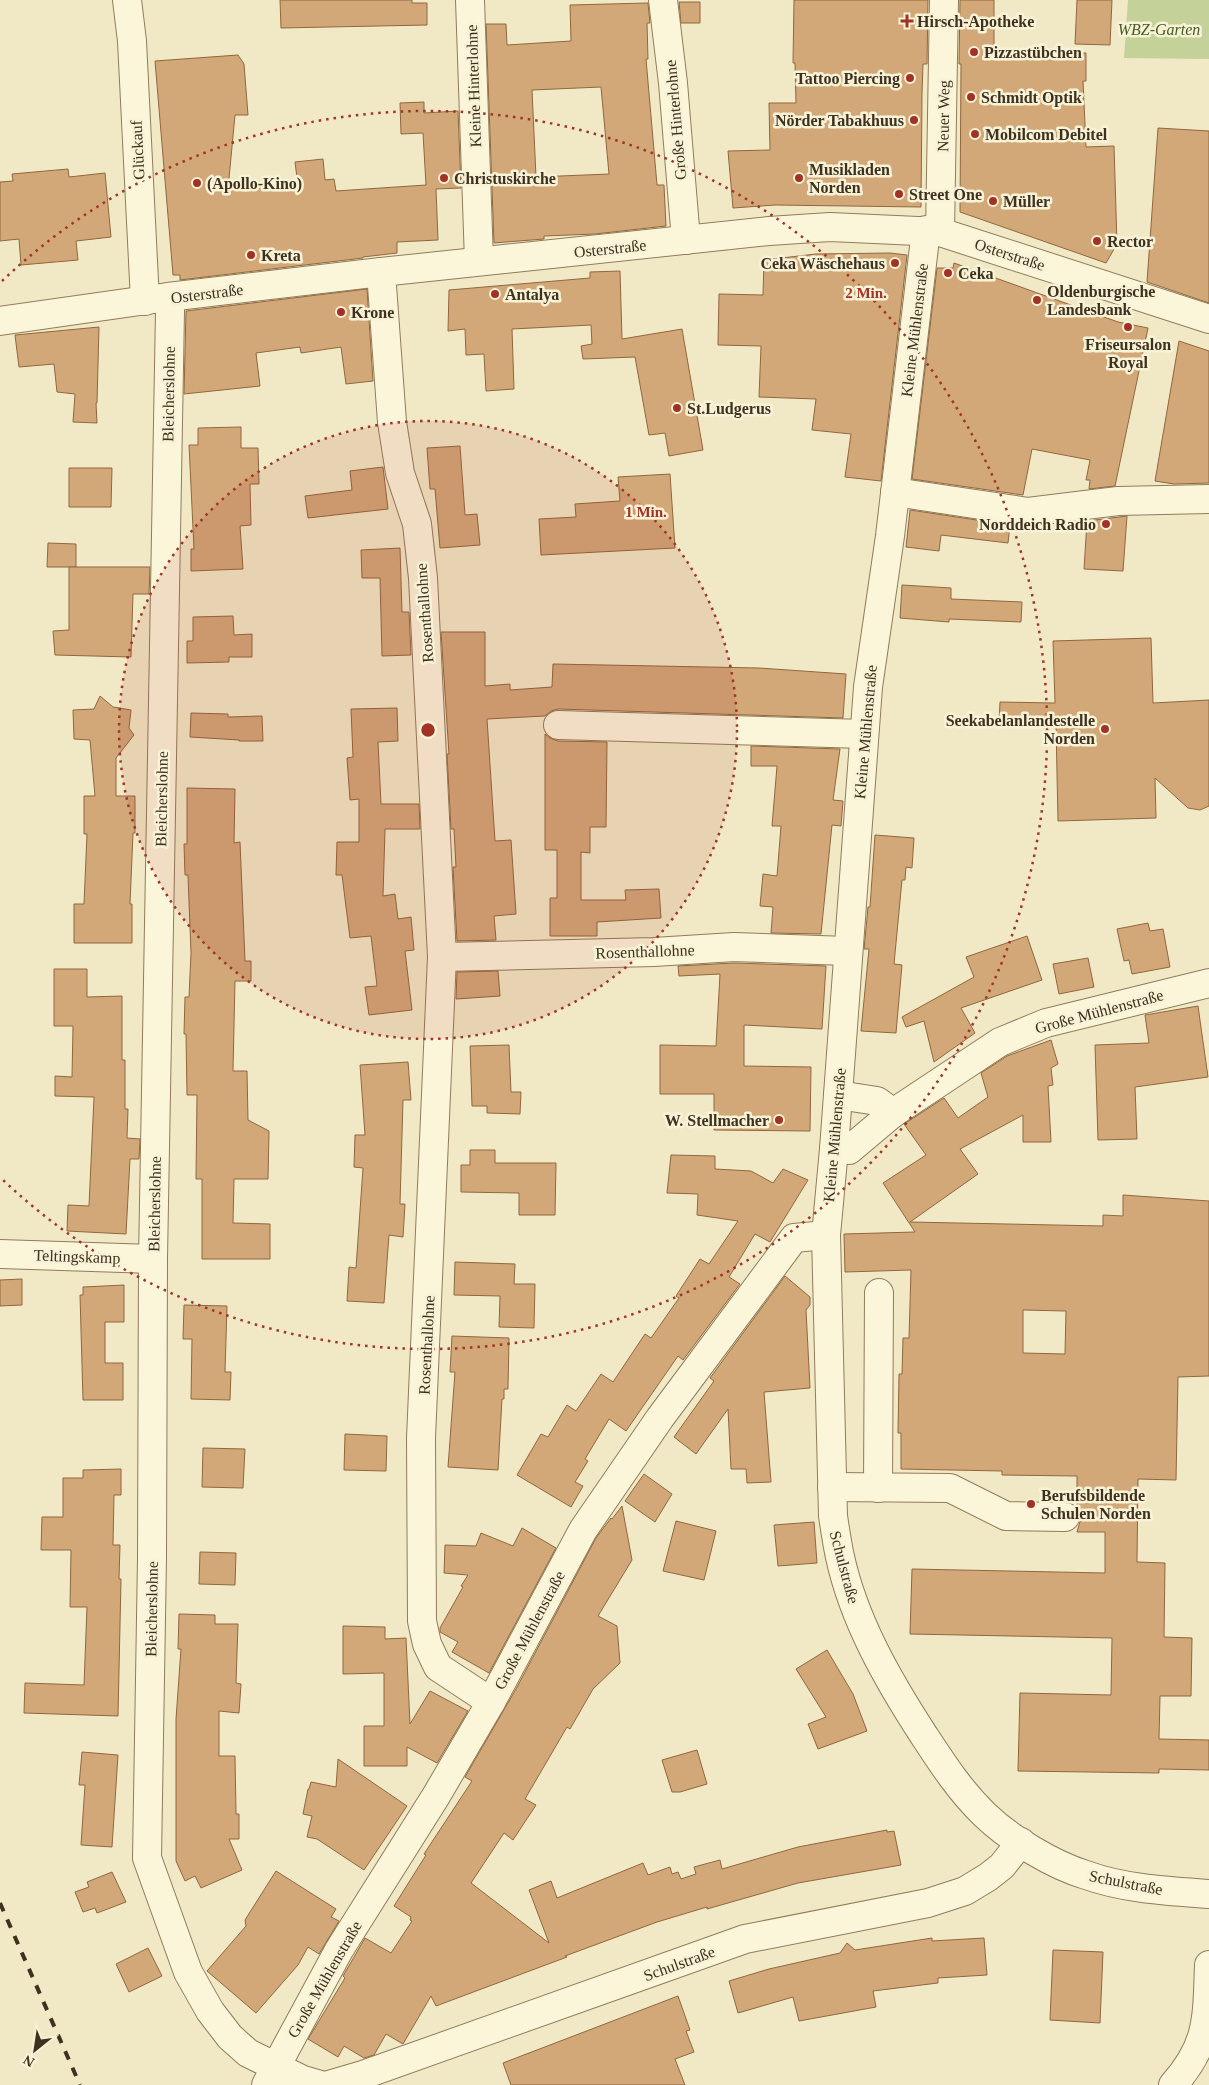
<svg xmlns="http://www.w3.org/2000/svg" width="1209" height="2085" font-family="'Times New Roman',serif">
<rect width="100%" height="100%" fill="#f1e9c6"/>
<polygon fill="#c4d199" points="1128,0 1209,0 1209,59 1124,58"/>
<g fill="#d2a879" stroke="#90673e" fill-rule="evenodd">
<polygon points="280,0 412,0 412,3 427,3 427,25 281,28"/>
<polygon points="794,0 928,0 927,64 923,64 922,93 921,207 775,205 733,208 728,151 770,150 769,103 796,103 795,63 793,63"/>
<polygon points="960,0 994,0 994,52 1086,53 1086,81 1083,81 1086,147 1114,146 1117,244 1106,263 960,212 961,64 959,64"/>
<polygon points="1077,0 1112,0 1110,45 1075,44"/>
<polygon points="679,2 700,2 700,23 681,23"/>
<path d="M648,3L650,23H647L648,59H646L657,185H664L666,226L595,234L544,236V239L494,243L486,24H506L507,45L571,41L570,5ZM601,87L609,174L536,177L532,90Z"/>
<polygon points="238,55 244,64 248,115 235,115 228,189 298,186 295,162 323,159 325,180 334,179 336,191 426,185 423,133 401,134 400,103 424,102 424,113 458,111 461,188 436,189 438,240 397,242 397,253 363,257 363,258 180,280 180,275 173,275 155,61"/>
<polygon points="1158,128 1209,131 1209,303 1147,282"/>
<polygon points="68,169 69,177 105,173 111,237 76,241 78,260 21,265 19,239 0,241 0,182 13,181 12,174"/>
<polygon points="890,253 907,255 881,481 845,477 851,434 812,430 816,399 759,397 761,346 718,345 719,294 763,295 764,260 816,254"/>
<polygon points="954,263 1118,322 1148,328 1115,486 1089,489 1090,480 1086,480 1090,460 1032,449 1023,495 912,479 937,268 953,268"/>
<polygon points="620,271 622,339 682,329 703,450 669,456 665,433 649,435 635,357 583,359 581,346 592,344 591,325 512,329 514,389 486,391 484,354 466,355 465,329 448,331 449,290 590,278 590,272"/>
<polygon points="367,289 373,381 346,384 341,347 301,353 300,347 256,353 260,386 184,394 186,311"/>
<polygon points="99,327 97,403 96,403 97,423 73,422 75,394 57,392 54,364 19,367 15,335"/>
<polygon points="1179,341 1209,351 1209,483 1174,484 1155,481"/>
<polygon points="241,427 241,448 258,448 259,484 250,484 251,525 240,526 243,569 191,571 191,549 194,549 189,445 198,445 198,428"/>
<polygon points="460,446 465,515 477,514 480,545 440,548 435,489 430,489 427,448"/>
<polygon points="383,467 388,509 308,518 305,496 352,490 350,471"/>
<polygon points="69,468 112,468 111,507 69,507"/>
<polygon points="670,474 675,548 541,555 539,519 576,517 575,504 620,501 618,477"/>
<polygon points="910,510 1010,525 1008,543 941,535 939,551 906,547"/>
<polygon points="1127,516 1123,571 1084,569 1087,521"/>
<polygon points="48,543 76,544 76,567 47,567"/>
<polygon points="400,548 402,612 409,612 411,655 382,656 380,578 362,578 361,550"/>
<polygon points="69,567 150,567 149,594 133,594 131,657 55,655 53,631 69,630"/>
<polygon points="902,585 951,588 951,599 1022,602 1021,622 949,619 949,622 900,618"/>
<polygon points="233,616 234,635 252,634 252,657 229,657 229,662 187,663 187,641 193,641 193,617"/>
<polygon points="441,632 485,632 485,686 510,684 510,690 552,687 553,664 759,668 846,674 843,718 558,709 551,711 545,716 487,719 495,841 511,840 516,914 494,916 496,940 457,941 453,867 456,867 454,829 451,829 447,754 449,754"/>
<polygon points="1151,638 1153,703 1209,700 1209,806 1200,810 1188,808 1155,778 1156,818 1058,821 1056,724 999,723 1000,702 1055,703 1053,641"/>
<polygon points="100,696 113,707 131,710 129,728 134,735 116,758 116,796 135,796 135,833 133,833 130,904 132,904 132,943 74,943 74,904 84,904 87,834 84,834 84,796 95,796 90,740 74,739 73,710 94,709"/>
<polygon points="397,708 398,741 378,742 381,804 419,804 420,829 385,829 383,896 395,894 398,919 411,917 414,950 405,951 412,1010 369,1015 365,987 377,986 371,936 350,938 342,875 336,875 337,842 359,842 359,799 350,800 347,758 353,757 351,709"/>
<polygon points="191,713 228,714 228,717 262,716 263,741 239,741 239,740 190,737"/>
<polygon points="545,734 550,738 558,741 607,742 606,827 590,827 590,853 581,852 581,900 626,900 625,890 659,889 661,918 597,922 597,936 550,936 550,898 557,898 557,850 545,850"/>
<polygon points="751,746 840,749 833,800 843,801 841,826 832,825 821,934 771,933 773,907 760,906 763,874 777,876 781,826 772,826 777,766 751,766"/>
<polygon points="187,788 235,789 234,843 240,842 245,961 251,961 251,981 235,981 233,1071 247,1071 248,1120 269,1131 268,1179 234,1179 233,1223 270,1224 270,1259 202,1259 202,1179 196,1179 197,1095 187,1095 186,1034 184,1034 185,997 189,997 191,953 188,875 185,875 184,844 187,844"/>
<polygon points="875,835 914,838 912,868 906,867 905,880 902,880 894,964 902,965 896,1033 861,1031 869,949 864,949 867,918 868,907 870,907"/>
<polygon points="1148,923 1150,931 1163,929 1170,967 1132,974 1129,960 1124,961 1117,929"/>
<polygon points="1027,936 1042,980 961,1008 975,1033 934,1062 924,1021 906,1027 902,1017 974,977 966,957"/>
<polygon points="1088,958 1094,987 1059,994 1053,964"/>
<polygon points="734,963 826,966 822,1029 744,1025 744,1066 811,1067 810,1131 714,1130 714,1094 660,1094 660,1045 716,1046 720,974 679,976 678,966"/>
<polygon points="54,969 87,969 87,997 122,996 122,1060 125,1060 125,1109 128,1109 127,1138 140,1139 139,1159 130,1159 126,1234 67,1231 68,1205 89,1206 94,1097 55,1096 55,1076 72,1077 73,1026 54,1026"/>
<polygon points="498,971 500,996 456,999 457,972"/>
<polygon points="1198,1006 1208,1077 1135,1087 1137,1139 1098,1140 1095,1045 1149,1043 1145,1015"/>
<path d="M1051,1040L1058,1064L1051,1068L1053,1085L1048,1086L1051,1142H1023V1115L960,1149L978,1174L910,1222L1103,1226V1215L1123,1216V1195L1209,1201V1376L1178,1377L1176,1480L1138,1479L1137,1562L1165,1563L1164,1637L1192,1638L1191,1696H1160L1159,1739L1209,1740V1770L1159,1769V1773L1018,1771L1020,1693L1111,1695L1112,1638L910,1634L912,1569L1105,1573V1532H1077L1081,1518L1077,1508V1476L1002,1475V1471L901,1469V1433H898L899,1374H902L903,1338H909L911,1270L845,1272L844,1234L915,1232L883,1183L926,1155L904,1124L944,1098L958,1118L988,1097L981,1073L1007,1056ZM1023,1310L1066,1311L1065,1354L1023,1353Z"/>
<polygon points="509,1045 511,1092 521,1092 520,1114 487,1113 487,1106 472,1106 470,1046"/>
<polygon points="408,1062 411,1100 403,1100 400,1204 405,1204 403,1237 389,1235 384,1303 347,1301 349,1267 356,1268 363,1168 354,1167 355,1135 365,1135 360,1065"/>
<polygon points="470,1150 495,1150 495,1163 556,1163 555,1215 519,1215 519,1193 461,1192 461,1165 470,1165"/>
<polygon points="671,1155 715,1156 715,1169 751,1171 773,1183 783,1169 808,1180 770,1242 755,1234 729,1277 740,1284 683,1360 678,1356 626,1431 609,1419 585,1459 588,1461 575,1482 583,1486 571,1507 517,1475 541,1434 548,1437 567,1405 576,1411 601,1374 613,1382 645,1334 651,1338 679,1298 676,1296 700,1259 709,1264 738,1221 697,1215 698,1194 667,1193"/>
<polygon points="455,1262 515,1264 514,1284 535,1284 534,1328 499,1327 500,1296 454,1295"/>
<polygon points="785,1276 810,1297 810,1305 806,1310 810,1388 764,1392 771,1482 747,1483 746,1469 731,1469 728,1409 696,1454 674,1437 714,1381 710,1378"/>
<polygon points="22,1279 22,1305 0,1306 0,1280"/>
<polygon points="124,1285 124,1322 105,1322 105,1363 123,1363 123,1400 83,1400 80,1295 83,1295 83,1287"/>
<polygon points="184,1305 227,1306 225,1372 231,1372 230,1400 191,1399 192,1339 183,1339"/>
<polygon points="452,1336 509,1338 508,1389 504,1389 504,1399 502,1399 498,1470 448,1467 455,1372 450,1372"/>
<polygon points="345,1434 387,1436 386,1471 344,1470"/>
<polygon points="203,1448 245,1449 243,1488 202,1487"/>
<polygon points="121,1469 121,1495 114,1495 113,1545 120,1545 119,1579 121,1579 118,1716 24,1713 25,1683 84,1685 87,1607 70,1607 71,1550 41,1550 42,1517 63,1517 63,1478 83,1478 83,1470"/>
<polygon points="644,1474 672,1494 655,1522 625,1501"/>
<polygon points="622,1506 632,1560 598,1616 617,1626 620,1663 593,1689 570,1729 567,1727 525,1799 536,1805 513,1840 504,1833 471,1883 549,1943 529,1890 551,1881 557,1898 643,1863 648,1875 670,1867 672,1874 678,1872 681,1879 696,1874 694,1867 720,1860 722,1869 798,1847 887,1830 887,1832 894,1831 901,1865 798,1883 707,1909 707,1907 657,1922 565,1956 567,1957 436,2006 431,1996 403,2044 386,2034 374,2055 364,2058 344,2046 338,2057 308,2039 345,1978 343,1976 365,1938 391,1953 412,1921 410,1920 411,1917 394,1906 426,1855 424,1854 472,1781 465,1777 516,1689 596,1538 611,1518 612,1519"/>
<polygon points="676,1521 716,1531 704,1580 663,1571"/>
<polygon points="814,1522 817,1563 778,1566 774,1525"/>
<polygon points="522,1528 556,1548 489,1673 452,1652 458,1642 440,1632 440,1628 463,1587 461,1586 468,1575 444,1573 445,1545 476,1546 481,1533 513,1546"/>
<polygon points="200,1552 236,1553 235,1585 199,1584"/>
<polygon points="179,1614 215,1615 215,1624 238,1624 236,1683 241,1684 239,1713 219,1711 219,1756 235,1756 236,1814 239,1814 239,1839 229,1839 242,1870 201,1888 195,1876 185,1881 176,1861 176,1719 181,1649 178,1649"/>
<polygon points="343,1626 385,1627 385,1639 406,1638 410,1724 430,1691 468,1711 437,1763 407,1747 407,1766 364,1766 364,1726 384,1726 384,1673 343,1674"/>
<polygon points="827,1650 853,1694 867,1731 818,1749 808,1724 826,1717 796,1669"/>
<polygon points="697,1750 707,1784 680,1792 672,1792 662,1760"/>
<polygon points="82,1752 118,1755 112,1847 81,1845 85,1785 79,1785"/>
<polygon points="338,1759 407,1806 364,1870 317,1839 307,1837 312,1816 303,1814 308,1789 309,1789 311,1782 336,1787"/>
<polygon points="276,1871 336,1909 331,1917 339,1921 319,1954 308,1947 298,1965 256,2013 207,1971 246,1926 245,1920"/>
<polygon points="112,1872 126,1902 97,1913 95,1908 83,1912 75,1892 89,1887 87,1882"/>
<polygon points="932,1938 932,1941 984,1938 987,1975 938,1978 938,1983 873,1991 876,2007 799,2021 793,1997 738,2013 729,1981 769,1969 840,1953 847,1943 855,1950"/>
<polygon points="148,1948 162,1976 129,1992 116,1964"/>
<polygon points="1053,1950 1103,1952 1100,2023 1050,2020"/>
<polygon points="678,1996 690,2030 686,2031 694,2052 675,2059 685,2085 511,2085 503,2063"/>
</g>
<g fill="none" stroke-linecap="round" stroke-linejoin="round">
<g stroke="#8f7c5a" stroke-width="30">
<g id="minor">
<polyline points="127,0 132,41 145,301"/>
<polyline points="470,0 479,261"/>
<polyline points="663,0 673,83 686,240"/>
<path d="M926,230L890,536L868,687L834,1149L826,1235L833,1516C835,1529 837,1543 840,1557C854,1621 888,1680 923,1734C942,1763 960,1791 985,1815C1010,1839 1053,1865 1086,1875C1125,1889 1168,1891 1209,1894"/>
<polyline points="940,232 944,0"/>
<polyline points="381,272 392,422 400,473 417,524 423,578 442,957 421,1438 422,1621 427,1644 438,1667 491,1702"/>
<polyline points="168,297 170,311 153,1259 152,1558 147,1858 188,1972 210,2011 230,2037 248,2053 303,2080 320,2085"/>
<polyline points="0,321 168,297 381,272 769,231 830,227 940,232 1209,319"/>
<polyline points="895,492 1028,512 1118,501 1209,499"/>
<polyline points="558,725 864,734"/>
<polyline points="442,957 654,952 734,947 847,951"/>
<polyline points="838,1095 877,1101 893,1113"/>
<polyline points="834,1149 849,1150 893,1113 1000,1042 1046,1023 1209,983"/>
<polyline points="0,1254 153,1259"/>
<polyline points="832,1487 950,1488 1006,1516 1065,1517"/>
<polyline points="878,1488 879,1293"/>
<polyline points="266,2085 339,1950 436,1796 491,1702 583,1530 660,1418 794,1238 826,1235"/>
<polyline points="329,2085 363,2075 745,1939 928,1903 965,1891 988,1877 1002,1866 1021,1842"/>
<path d="M1173,2085C1209,2045 1207,2018 1209,1965"/>
</g>
</g>
<use href="#minor" stroke="#fbf5da" stroke-width="28"/>
<polyline stroke="#3e311f" stroke-width="4" stroke-dasharray="9 9" stroke-linecap="butt" points="0,1903 80,2085"/>
</g>
<circle cx="428" cy="730" r="309" fill="#a23225" fill-opacity=".12"/>
<g fill="none" stroke="#a23225" stroke-width="2.5" stroke-dasharray="2.5 5">
<circle cx="428" cy="730" r="309"/>
<path d="M2 281A619 619 0 1 1 2 1179"/>
</g>
<g fill="#a23225" stroke="#f8f2d6" stroke-width="2">
<path d="M904.5 13.5h5v5h5v5h-5v5h-5v-5h-5v-5h5z"/>
<circle cx="974" cy="52" r="5"/>
<circle cx="910" cy="78" r="5"/>
<circle cx="971" cy="97" r="5"/>
<circle cx="914" cy="120" r="5"/>
<circle cx="975" cy="134" r="5"/>
<circle cx="444" cy="178" r="5"/>
<circle cx="799" cy="178" r="5"/>
<circle cx="197" cy="183" r="5"/>
<circle cx="899" cy="194" r="5"/>
<circle cx="993" cy="201" r="5"/>
<circle cx="1097" cy="241" r="5"/>
<circle cx="251" cy="255" r="5"/>
<circle cx="895" cy="263" r="5"/>
<circle cx="948" cy="273" r="5"/>
<circle cx="495" cy="294" r="5"/>
<circle cx="1037" cy="300" r="5"/>
<circle cx="341" cy="312" r="5"/>
<circle cx="1128" cy="327" r="5"/>
<circle cx="677" cy="408" r="5"/>
<circle cx="1106" cy="524" r="5"/>
<circle cx="1105" cy="729" r="5"/>
<circle cx="779" cy="1120" r="5"/>
<circle cx="1031" cy="1504" r="5"/>
</g>
<g text-anchor="middle" stroke-width="5" stroke-linejoin="round" paint-order="stroke">
<g font-size="16" font-weight="bold" fill="#3e311f" stroke="#f8f2d6" text-anchor="start">
<text x="917" y="27">Hirsch-Apotheke</text>
<text x="984" y="58">Pizzastübchen</text>
<text x="900" y="84" text-anchor="end">Tattoo Piercing</text>
<text x="981" y="103">Schmidt Optik</text>
<text x="904" y="126" text-anchor="end">Nörder Tabakhuus</text>
<text x="985" y="140">Mobilcom Debitel</text>
<text x="809" y="175">Musikladen<tspan x="809" dy="18">Norden</tspan></text>
<text x="454" y="184">Christuskirche</text>
<text x="207" y="189">(Apollo-Kino)</text>
<text x="909" y="200">Street One</text>
<text x="1003" y="207">Müller</text>
<text x="1107" y="247">Rector</text>
<text x="261" y="261">Kreta</text>
<text x="885" y="269" text-anchor="end">Ceka Wäschehaus</text>
<text x="958" y="279">Ceka</text>
<text x="1047" y="297">Oldenburgische<tspan x="1047" dy="18">Landesbank</tspan></text>
<text x="505" y="300">Antalya</text>
<text x="351" y="318">Krone</text>
<text x="1128" y="350" text-anchor="middle">Friseursalon<tspan x="1128" dy="18">Royal</tspan></text>
<text x="687" y="414">St.Ludgerus</text>
<text x="1096" y="530" text-anchor="end">Norddeich Radio</text>
<text x="1095" y="726" text-anchor="end">Seekabelanlandestelle<tspan x="1095" dy="18">Norden</tspan></text>
<text x="769" y="1126" text-anchor="end">W. Stellmacher</text>
<text x="1041" y="1501">Berufsbildende<tspan x="1041" dy="18">Schulen Norden</tspan></text>
</g>
<g font-size="16" font-style="italic" fill="#475c24" stroke="#f8f2d6">
<text x="1159" y="35">WBZ-Garten</text>
</g>
<g font-size="16" fill="#3e311f" stroke="#f8f2d6">
<text transform="translate(473 86) rotate(-92)" y="6">Kleine Hinterlohne</text>
<text transform="translate(943 116) rotate(-89)" y="6">Neuer Weg</text>
<text transform="translate(675 120) rotate(-95)" y="6">Große Hinterlohne</text>
<text transform="translate(137 150) rotate(-93)" y="6">Glückauf</text>
<text transform="translate(610 248) rotate(-6)" y="6">Osterstraße</text>
<text transform="translate(1010 254) rotate(18)" y="6">Osterstraße</text>
<text transform="translate(207 293) rotate(-7)" y="6">Osterstraße</text>
<text transform="translate(914 330) rotate(-83)" y="6">Kleine Mühlenstraße</text>
<text transform="translate(168 394) rotate(-89)" y="6">Bleicherslohne</text>
<text transform="translate(424 613) rotate(-94)" y="6">Rosenthallohne</text>
<text transform="translate(865 732) rotate(-85)" y="6">Kleine Mühlenstraße</text>
<text transform="translate(161 799) rotate(-89)" y="6">Bleicherslohne</text>
<text transform="translate(645 951) rotate(-2)" y="6">Rosenthallohne</text>
<text transform="translate(1099 1011) rotate(-15)" y="6">Große Mühlenstraße</text>
<text transform="translate(834 1135) rotate(-85)" y="6">Kleine Mühlenstraße</text>
<text transform="translate(154 1204) rotate(-89)" y="6">Bleicherslohne</text>
<text transform="translate(77 1256) rotate(2)" y="6">Teltingskamp</text>
<text transform="translate(426 1345) rotate(-87)" y="6">Rosenthallohne</text>
<text transform="translate(845 1567) rotate(75)" y="6">Schulstraße</text>
<text transform="translate(151 1609) rotate(-89)" y="6">Bleicherslohne</text>
<text transform="translate(529 1630) rotate(-62)" y="6">Große Mühlenstraße</text>
<text transform="translate(1126 1882) rotate(11)" y="6">Schulstraße</text>
<text transform="translate(679 1963) rotate(-20)" y="6">Schulstraße</text>
<text transform="translate(324 1979) rotate(-60)" y="6">Große Mühlenstraße</text>
</g>
</g>
<circle cx="428" cy="730" r="8" fill="#a23225" stroke="#f8f2d6" stroke-width="2.5"/>
<g font-size="15" text-anchor="middle" font-weight="bold" fill="#a23225" stroke="#f8f2d6" stroke-width="5" stroke-linejoin="round" paint-order="stroke">
<text x="866" y="298">2 Min.</text>
<text x="646" y="517">1 Min.</text>
</g>
<g transform="translate(35 2050) rotate(210)" stroke="#f8f2d6" stroke-width="4" paint-order="stroke">
<path d="M0-4L9 19L0 12L-9 19Z" fill="#3e311f"/>
<text y="-8" font-size="14" font-weight="bold" text-anchor="middle" fill="#3e311f">N</text>
</g>
</svg>
